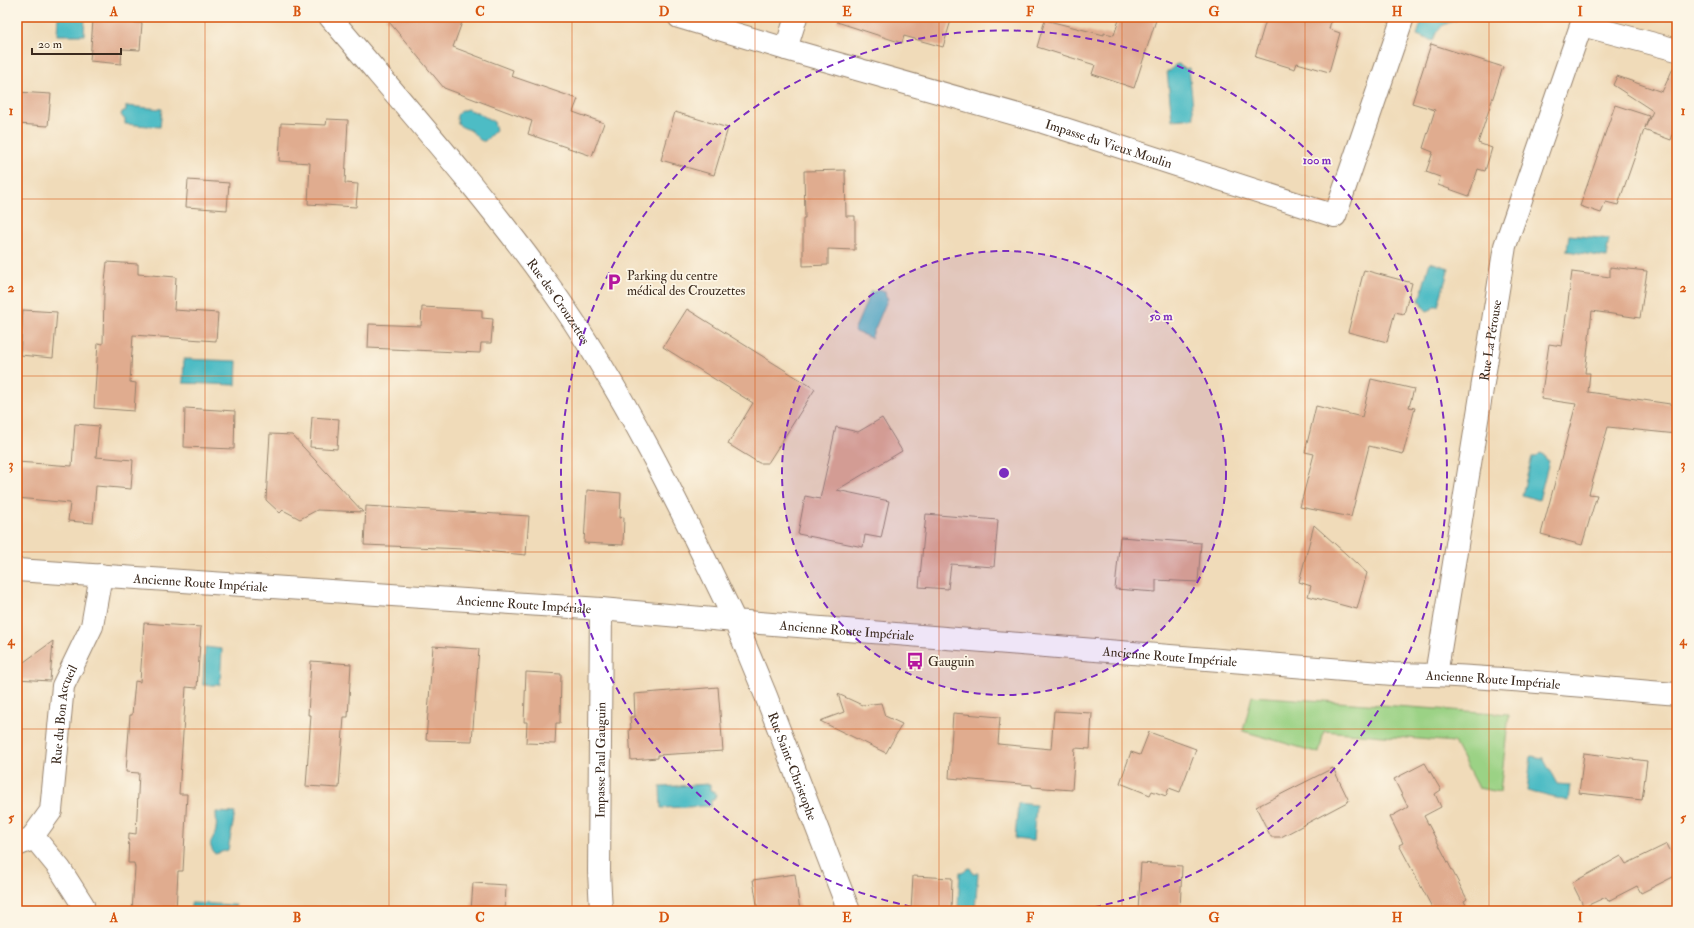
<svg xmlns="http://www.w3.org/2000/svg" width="1694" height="928" font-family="'IM FELL Double Pica',serif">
<rect width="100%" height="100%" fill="#fcf5e5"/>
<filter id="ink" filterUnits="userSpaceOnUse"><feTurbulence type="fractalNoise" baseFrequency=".025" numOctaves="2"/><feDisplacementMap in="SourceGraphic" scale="8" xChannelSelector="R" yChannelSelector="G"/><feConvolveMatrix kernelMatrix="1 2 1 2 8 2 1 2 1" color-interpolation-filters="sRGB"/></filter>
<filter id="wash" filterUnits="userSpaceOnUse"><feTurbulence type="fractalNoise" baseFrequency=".012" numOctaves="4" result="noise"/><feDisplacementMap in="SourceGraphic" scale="16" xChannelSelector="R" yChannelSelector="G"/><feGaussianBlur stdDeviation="0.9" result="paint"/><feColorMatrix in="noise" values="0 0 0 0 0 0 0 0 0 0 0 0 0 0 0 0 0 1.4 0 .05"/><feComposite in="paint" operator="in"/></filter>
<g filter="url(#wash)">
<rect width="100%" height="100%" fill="#f0dbb9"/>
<polygon fill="#9bd285" stroke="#6b7e52" points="1252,696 1509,714 1500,792 1478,788 1454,742 1324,731 1319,753 1243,731"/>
<g fill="#4ebcc5" stroke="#447372">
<polygon points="58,17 85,17 84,35 57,35"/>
<path d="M1423,17H1457V20C1442,25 1438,26 1433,41L1417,35Z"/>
<polygon points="1179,64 1184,69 1189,68 1194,118 1172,120 1167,71 1170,71 1175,65"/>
<polygon points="126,106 162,109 160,127 125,124 125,120 121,115 122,112 126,110"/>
<path d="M467,109L478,113L494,122L496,130L485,141C478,142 476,134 470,130C463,127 456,127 457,115L461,111Z"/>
<polygon points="1569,235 1609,239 1606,257 1567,251"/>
<polygon points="1430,262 1449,268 1438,306 1434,306 1432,309 1427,311 1423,307 1422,302 1419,301"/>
<polygon points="878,289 885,291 886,297 888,298 871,338 854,331 871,291 874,292"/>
<polygon points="184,359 237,361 236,385 183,383"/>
<polygon points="1540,453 1543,454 1546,460 1549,461 1539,500 1522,495 1532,457 1536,457"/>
<polygon points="205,647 222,649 220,685 203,685"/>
<polygon points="1531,756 1543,758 1557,784 1570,785 1568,801 1527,791"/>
<polygon points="710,784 710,790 714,791 716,795 714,800 711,800 711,806 661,808 660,787"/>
<polygon points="1018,803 1036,805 1033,841 1015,839"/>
<path d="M216,812L235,813L228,850L215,854C205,841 215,840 216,829C217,824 216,818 216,812Z"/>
<polygon points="970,868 973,873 978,873 975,909 958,907 960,872 964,872 967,869"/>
<polygon points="191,903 236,905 237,911 191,911"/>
</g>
<g id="blocks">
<g fill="#e0ac8f">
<polygon points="385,17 464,17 453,47 513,70 511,76 578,99 573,112 604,123 592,156 528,134 532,121 444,88"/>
<polygon points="838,17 952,17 943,47 904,36 902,43 837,22"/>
<polygon points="1120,17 1157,17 1134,88 1092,74 1095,65 1037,47 1045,20 1104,35 1104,33 1114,35"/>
<polygon points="1267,17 1316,17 1331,21 1329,29 1340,33 1329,72 1297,63 1295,69 1255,57"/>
<polygon points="93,20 142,23 140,50 122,49 121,64 90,61"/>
<polygon points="1431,44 1503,67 1478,143 1492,148 1485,171 1478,169 1469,196 1438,185 1440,177 1426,172 1433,152 1423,148 1435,110 1412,103"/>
<polygon points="1676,62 1677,126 1676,125 1671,140 1644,130 1618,205 1606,202 1601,213 1580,206 1615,105 1649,116 1645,128 1653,111 1613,85 1617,76 1662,92"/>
<polygon points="17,92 51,94 48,126 17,124"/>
<polygon points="675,112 728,128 714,175 661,160"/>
<polygon points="327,119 348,120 345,183 358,184 356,207 308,204 310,163 279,161 281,123 326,125"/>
<polygon points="845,170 846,216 855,216 855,250 828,249 828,265 803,266 803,218 805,218 804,171"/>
<polygon points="188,180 229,183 227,210 186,207"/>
<polygon points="107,262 138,264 138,274 176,277 174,310 218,313 216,341 133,335 130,382 136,383 134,411 94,408 98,343 103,344 104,292"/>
<polygon points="1610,267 1647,271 1640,318 1592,311 1585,373 1590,373 1588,392 1677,405 1677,434 1608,427 1589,494 1597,495 1582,545 1541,534 1576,404 1541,399 1549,344 1562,346 1572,272 1610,277"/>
<polygon points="1364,270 1412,283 1404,314 1395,312 1387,342 1348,332"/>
<polygon points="422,307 482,310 482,318 493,319 491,343 481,343 480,353 368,348 369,324 421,326"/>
<polygon points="687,309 815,389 768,463 759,463 728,444 753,403 663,347"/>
<polygon points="23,310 57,312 53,358 20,355"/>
<polygon points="1371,379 1414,389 1409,407 1415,408 1403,454 1369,446 1351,517 1300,507 1314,454 1305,452 1316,406 1362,417"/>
<polygon points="185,408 235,411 234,449 184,447"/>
<polygon points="312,417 339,419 337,449 310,447"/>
<polygon points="882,418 902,451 837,490 889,501 881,538 865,535 863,547 798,534 805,496 820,499 836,427 858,432"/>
<polygon points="75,424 99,426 96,457 133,460 131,489 96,486 93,523 68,521 70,503 17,498 17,462 72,466"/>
<polygon points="270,434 292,435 363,512 317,510 300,519 283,510 280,513 266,500"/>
<polygon points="587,490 621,493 620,518 624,517 623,545 584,543"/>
<polygon points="366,506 529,516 526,555 464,549 364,545"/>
<polygon points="926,514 998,520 994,567 951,564 948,589 919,587"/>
<polygon points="1314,525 1367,573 1357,609 1308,596 1311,586 1299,582"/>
<polygon points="1120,537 1201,543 1198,582 1156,580 1156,592 1115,589"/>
<polygon points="144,623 201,627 197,688 186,687 179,794 187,794 183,871 178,871 176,911 132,911 135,868 134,863 128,863 129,833 136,834 139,773 126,772 130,715 132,715 135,681 140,682"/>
<polygon points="53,641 50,681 17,679 17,667"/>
<polygon points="433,646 479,649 472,741 426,740"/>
<polygon points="311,661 351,664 348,717 344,717 339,788 306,786 311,715 308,715"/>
<polygon points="526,672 561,674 560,723 556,723 555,744 526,743 527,722 524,722"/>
<polygon points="718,687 723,751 658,755 658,758 631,760 629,729 631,729 630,717 635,717 634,694"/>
<polygon points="838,694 862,705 881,703 885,716 902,724 886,753 820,721 844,712"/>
<polygon points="1054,711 1092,713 1090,749 1075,748 1072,790 1032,787 1032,785 949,778 953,713 1000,717 998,744 1051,749"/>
<polygon points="1149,732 1196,749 1180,792 1169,788 1166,796 1152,791 1150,795 1120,783 1131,752 1140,755"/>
<polygon points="1584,753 1647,761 1642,800 1579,793"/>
<polygon points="1425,763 1441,790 1435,794 1441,807 1424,816 1467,899 1464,901 1469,911 1434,911 1399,845 1403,843 1390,817 1408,807 1394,779"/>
<polygon points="1333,768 1349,801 1281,837 1271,837 1256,807"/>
<polygon points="1667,844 1677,864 1677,875 1641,893 1637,886 1608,901 1606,897 1584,907 1572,883 1621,856 1626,864"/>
<polygon points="1141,863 1182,866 1180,911 1138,911"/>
<polygon points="795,874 800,911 758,911 753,880"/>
<polygon points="913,876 952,878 951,911 911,911"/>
<polygon points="473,883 506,885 505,911 471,911"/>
</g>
</g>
</g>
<g filter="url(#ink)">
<use href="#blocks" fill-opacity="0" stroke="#96826c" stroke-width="1"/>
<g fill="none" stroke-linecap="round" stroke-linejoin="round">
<g stroke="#96826c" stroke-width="24">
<g id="street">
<path id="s1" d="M679,17L786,49L1043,122L1335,216L1403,17"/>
<polyline points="1582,25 1677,50"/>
<polyline points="786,49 796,17"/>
<path id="s2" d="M17,570L601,609L735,621L766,696L849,911"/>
<path id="s3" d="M1436,675L1505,246L1584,17"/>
<polyline points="33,836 60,869 83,905 83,911"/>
<path id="s4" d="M17,845L27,841L33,836L51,811L63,686L92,626L101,575"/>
<path id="s5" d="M601,911L599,872L601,609"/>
</g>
</g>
<g stroke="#96826c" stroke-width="24">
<g id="secondary">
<path id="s6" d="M330,17C405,106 483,193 550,287C624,391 680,507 735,621L1393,674C1488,675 1582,687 1677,694"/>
</g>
</g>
<use href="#street" stroke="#fff" stroke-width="22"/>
<use href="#secondary" stroke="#fff" stroke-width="22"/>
</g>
</g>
<path fill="none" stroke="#d7540e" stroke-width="1" stroke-opacity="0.55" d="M205,17V911M389,17V911M572,17V911M755,17V911M939,17V911M1122,17V911M1305,17V911M1489,17V911M17,199H1677M17,376H1677M17,552H1677M17,729H1677"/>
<circle cx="1004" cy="473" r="222" fill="#7b2cbf" fill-opacity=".12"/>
<g fill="none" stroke="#7b2cbf" stroke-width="2" stroke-dasharray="7 5">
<circle cx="1004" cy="473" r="222"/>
<path d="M935 911A443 443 0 1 1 1073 911"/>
</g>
<defs>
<g id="parking-bare" transform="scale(1.38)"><path d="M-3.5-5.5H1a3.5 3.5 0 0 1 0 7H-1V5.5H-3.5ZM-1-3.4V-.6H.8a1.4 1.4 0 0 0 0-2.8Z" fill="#b5179e" stroke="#fcf5e5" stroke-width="2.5" paint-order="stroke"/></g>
<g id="bus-bare" transform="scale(1.38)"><path d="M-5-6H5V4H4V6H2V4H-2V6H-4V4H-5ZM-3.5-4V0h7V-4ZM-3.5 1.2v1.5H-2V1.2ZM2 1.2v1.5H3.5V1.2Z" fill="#b5179e" stroke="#fcf5e5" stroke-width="2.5" paint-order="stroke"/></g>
</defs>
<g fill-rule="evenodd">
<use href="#parking-bare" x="614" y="282"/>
<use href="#bus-bare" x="915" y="661"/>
</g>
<g text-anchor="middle" stroke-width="3.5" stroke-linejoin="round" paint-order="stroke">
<g font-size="13" fill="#3b2a1e" stroke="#fcf5e5">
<text dy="5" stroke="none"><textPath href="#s1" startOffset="448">Impasse du Vieux Moulin</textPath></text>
<text dy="5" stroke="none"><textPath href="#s6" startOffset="365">Rue des Crouzettes</textPath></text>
<text dy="5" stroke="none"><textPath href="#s3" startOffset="339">Rue La Pérouse</textPath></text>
<text dy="5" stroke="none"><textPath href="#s2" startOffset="184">Ancienne Route Impériale</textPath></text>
<text dy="5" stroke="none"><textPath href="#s2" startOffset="508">Ancienne Route Impériale</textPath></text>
<text dy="5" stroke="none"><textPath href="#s6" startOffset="843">Ancienne Route Impériale</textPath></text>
<text dy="5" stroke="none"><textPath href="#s6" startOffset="1167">Ancienne Route Impériale</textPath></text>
<text dy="5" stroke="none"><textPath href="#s6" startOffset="1491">Ancienne Route Impériale</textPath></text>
<text dy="5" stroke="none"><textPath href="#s4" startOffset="147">Rue du Bon Accueil</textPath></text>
<text dy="5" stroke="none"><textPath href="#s5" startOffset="151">Impasse Paul Gauguin</textPath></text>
<text dy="5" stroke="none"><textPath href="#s2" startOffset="876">Rue Saint-Christophe</textPath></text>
</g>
<g font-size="13" fill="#3b2a1e" stroke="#fcf5e5" text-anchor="start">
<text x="627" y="280">Parking du centre<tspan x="627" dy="15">médical des Crouzettes</tspan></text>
<text x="928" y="666">Gauguin</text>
</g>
</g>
<circle cx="1004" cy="473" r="6" fill="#7b2cbf" stroke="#fcf5e5" stroke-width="2"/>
<g font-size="12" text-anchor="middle" font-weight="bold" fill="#7b2cbf" stroke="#fcf5e5" stroke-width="3.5" stroke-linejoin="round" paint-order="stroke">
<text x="1317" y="164">100 m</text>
<text x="1161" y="320">50 m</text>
</g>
<rect width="1694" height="928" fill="none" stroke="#fcf5e5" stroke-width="44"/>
<path d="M32 48v6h89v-6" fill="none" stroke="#3b2a1e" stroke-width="2"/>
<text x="38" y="48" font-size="12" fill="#3b2a1e" stroke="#fcf5e5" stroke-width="3" paint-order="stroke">20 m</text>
<rect x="22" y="22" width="1650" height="884" fill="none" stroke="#d7540e" stroke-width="1.5"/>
<g font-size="13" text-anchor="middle" font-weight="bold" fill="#d7540e">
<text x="114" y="16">A</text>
<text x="297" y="16">B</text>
<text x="480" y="16">C</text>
<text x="664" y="16">D</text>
<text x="847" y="16">E</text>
<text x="1030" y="16">F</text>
<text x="1214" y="16">G</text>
<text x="1397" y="16">H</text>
<text x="1580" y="16">I</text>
<text x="11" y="115">1</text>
<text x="1683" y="115">1</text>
<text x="11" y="292">2</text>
<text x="1683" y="292">2</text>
<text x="11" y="469">3</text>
<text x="1683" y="469">3</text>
<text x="11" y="645">4</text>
<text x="1683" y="645">4</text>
<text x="11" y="822">5</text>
<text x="1683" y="822">5</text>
<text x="114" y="922">A</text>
<text x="297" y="922">B</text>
<text x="480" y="922">C</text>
<text x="664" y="922">D</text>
<text x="847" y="922">E</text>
<text x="1030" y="922">F</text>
<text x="1214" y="922">G</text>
<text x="1397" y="922">H</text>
<text x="1580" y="922">I</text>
</g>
</svg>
